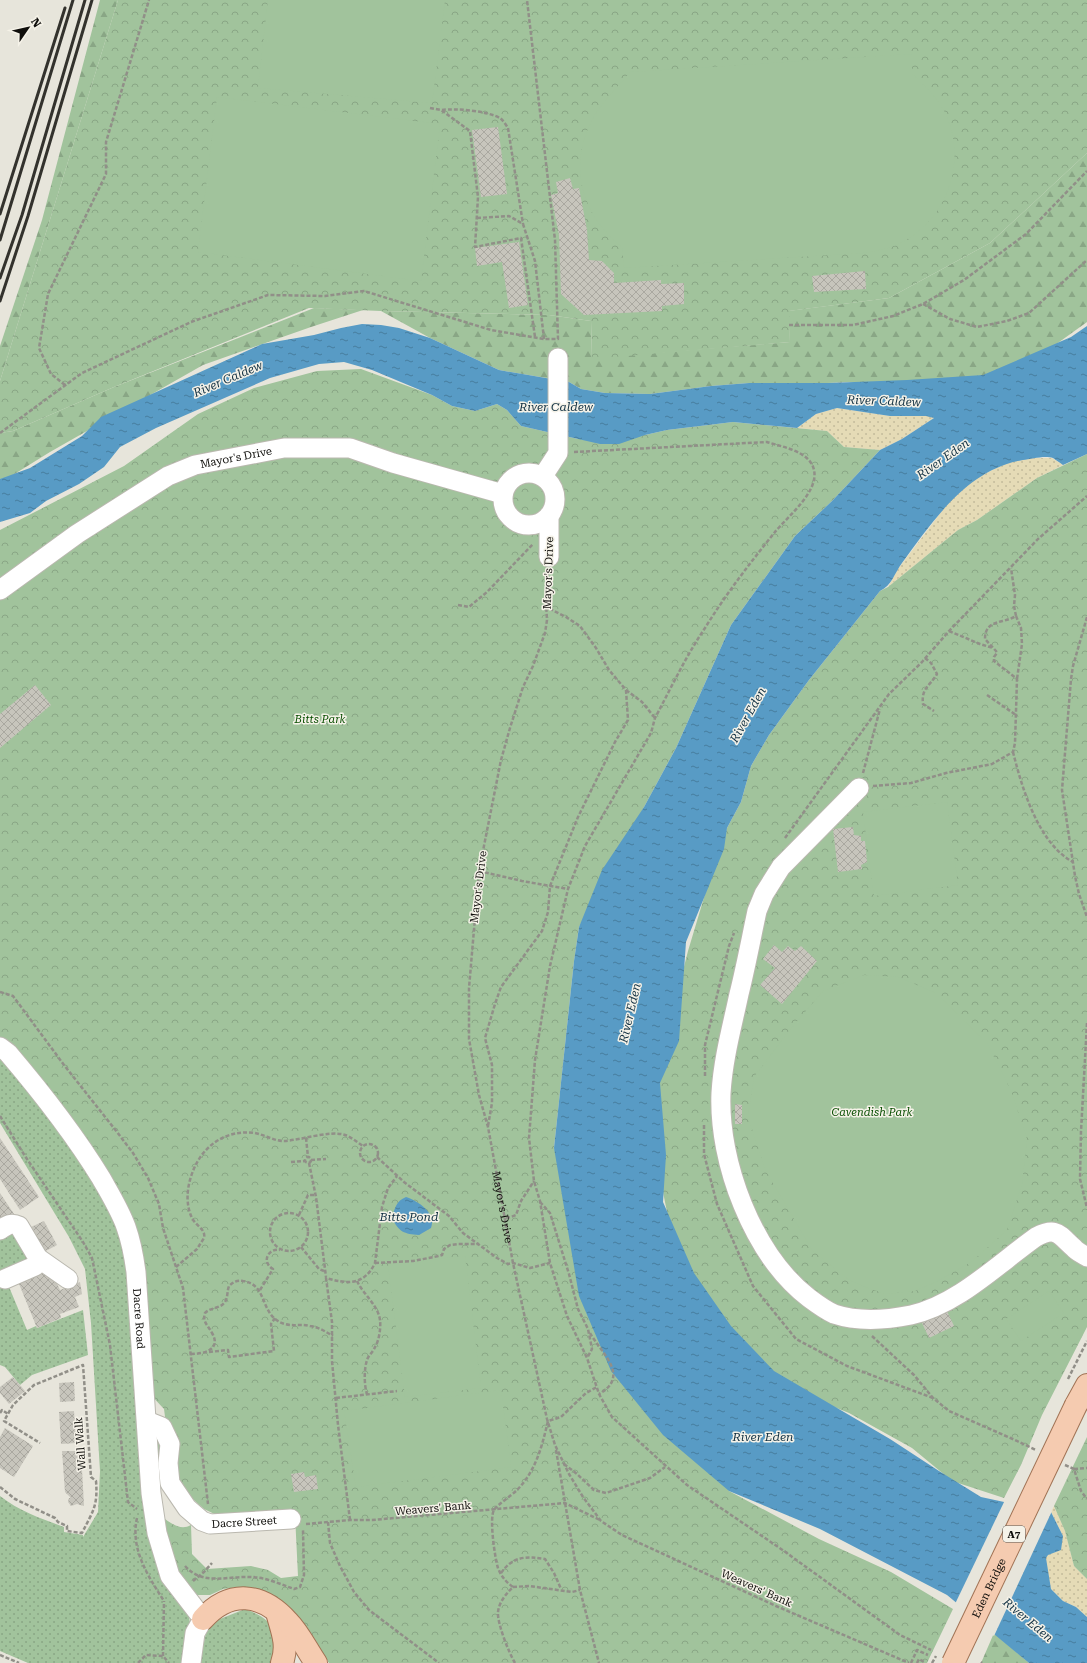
<svg xmlns="http://www.w3.org/2000/svg" width="1087" height="1663" font-family="'Roboto Serif',serif">
<defs>
<pattern id="grass-dots" width="8" height="8" patternUnits="userSpaceOnUse"><rect width="8" height="8" fill="#a1c39c"/><path d="M2 2h.1M6 6h.1" fill="none" stroke="#89a685" stroke-width="1.8" stroke-linecap="round"/></pattern>
<pattern id="forest-firs" width="22" height="20" patternUnits="userSpaceOnUse"><rect width="22" height="20" fill="#a1c39c"/><path d="M5 1l3.5 6h-7zM16 11l3.5 6h-7z" fill="#89a685"/></pattern>
<pattern id="sand-dots" width="8" height="8" patternUnits="userSpaceOnUse"><rect width="8" height="8" fill="#e5dbb6"/><path d="M2 2h.1M6 6h.1" fill="none" stroke="#c3bb9b" stroke-width="1.8" stroke-linecap="round"/></pattern>
<pattern id="park-crowns" width="20" height="18" patternUnits="userSpaceOnUse"><rect width="20" height="18" fill="#a1c39c"/><path d="M2 6a3 3 0 1 1 6 0M12 15a3 3 0 1 1 6 0" fill="none" stroke="#89a685"/></pattern>
<pattern id="water-ripples" width="26" height="14" patternUnits="userSpaceOnUse"><rect width="26" height="14" fill="#589bc5"/><path d="M2 4q2-2 4 0t4 0M15 11q2-2 4 0t4 0" fill="none" stroke="#477d9e"/></pattern>
<pattern id="building-cross-hatch" width="8" height="8" patternUnits="userSpaceOnUse"><rect width="8" height="8" fill="#c7c5bc"/><path d="M0 0l8 8M0 8l8-8" fill="none" stroke="#aaa8a0"/></pattern>
</defs>
<rect width="100%" height="100%" fill="#e7e5db"/>
<g fill="url(#grass-dots)">
<path d="M0,1054L57,1121L107,1199L127,1253L146,1470L187,1607L190,1623L188,1663H28L0,1651V1496C19,1511 42,1519 64,1527V1532L83,1535V1537L98,1512L100,1471L91,1323L85,1269L69,1237L0,1123Z"/>
<polygon points="12,1228 31,1261 7,1282 27,1330 36,1326 37,1328 83,1310 88,1355 32,1375 20,1385 5,1367 0,1365 0,1236"/>
<path d="M245,1609C278,1621 275,1632 276,1663H197L202,1651L206,1633L215,1621Z"/>
</g>
<g fill="url(#forest-firs)">
<polygon points="100,0 118,0 0,381 0,346 42,220"/>
<polygon points="1087,153 1087,322 1037,358 958,391 849,382 828,383 749,383 711,386 650,394 605,393 581,389 569,382 499,370 430,338 381,311 549,315 591,321 592,358 790,342 788,311 889,298 990,243"/>
<polygon points="314,308 363,310 311,327 203,365 50,452 0,483 0,433 13,431 114,387"/>
<polygon points="994,1633 1029,1663 981,1663"/>
</g>
<g fill="url(#sand-dots)">
<polygon points="837,408 890,416 926,416 934,418 902,439 880,450 844,447 827,431 797,428 816,414"/>
<polygon points="1035,458 1052,458 1063,465 1037,478 977,520 958,530 888,587 898,569 948,503 974,479 1009,462"/>
<polygon points="1054,1506 1065,1531 1074,1566 1087,1579 1087,1617 1076,1607 1063,1601 1051,1589 1045,1558 1063,1536 1051,1512"/>
</g>
<g fill="url(#park-crowns)">
<polygon points="118,0 1087,0 1087,153 990,243 889,298 789,311 790,342 592,359 591,321 549,315 381,311 309,308 114,387 13,431 0,433 0,381"/>
<path d="M361,369L432,395L452,406L475,411L497,404L507,410L521,426L578,439L645,435L667,430L733,422L827,431L844,447L880,450L832,501L795,536L731,625L676,748L579,927L574,961L554,1148L729,1491L819,1539L891,1572L953,1609L927,1663H329L311,1633L278,1600L261,1590L239,1587L223,1589L210,1595H193L180,1580L159,1515C169,1521 179,1532 191,1525L192,1554L207,1569L251,1566L268,1570L281,1578L298,1576L295,1515L225,1519L204,1509L159,1469L151,1441L167,1432L164,1409L149,1393L135,1236L0,1039V530L124,466L198,414L254,388L317,371Z"/>
<polygon points="1087,454 1087,1327 1042,1415 1021,1465 1004,1498 952,1481 912,1448 849,1413 817,1400 781,1379 695,1292 672,1237 656,1157 656,1098 672,1014 688,951 714,864 727,828 741,802 751,766 769,735 809,680 880,591 888,587 958,530 977,520 1037,478"/>
<polygon points="1087,1437 1087,1579 1074,1566 1065,1531 1054,1506"/>
</g>
<g fill="#a1c39c">
<polygon points="268,0 445,0 432,103 258,88"/>
<path d="M912,54V74C924,85 935,95 943,109C968,154 951,214 906,240C893,248 878,251 863,253L624,268L622,247C583,216 568,169 591,122C600,104 617,88 630,72Z"/>
<polygon points="217,97 440,124 421,281 198,252"/>
<polygon points="947,802 958,885 874,896 863,812"/>
<polygon points="864,975 898,977 936,993 987,1043 1011,1091 1027,1139 1022,1184 1007,1230 971,1262 936,1282 915,1291 886,1294 868,1288 849,1280 812,1250 766,1171 748,1117 754,1077 788,1032 823,991"/>
<polygon points="465,1256 481,1388 405,1397 388,1264"/>
<polygon points="1049,1291 1064,1313 1021,1341 1006,1319"/>
<polygon points="501,1390 511,1467 356,1487 344,1411"/>
</g>
<g fill="url(#water-ripples)">
<path d="M362,324L381,325L399,328L430,338L499,370L569,382L581,389L605,393L650,394L711,386L749,383H828L907,380L983,375L1071,337L1087,326V454L1063,465C1060,463 1056,460 1053,458C1045,455 1031,459 1023,460C967,469 933,521 902,563C894,574 892,585 880,591L809,680L769,735L751,766L741,802L727,828L724,849L686,942L679,1041L660,1083L666,1155L663,1202L694,1273L731,1326L774,1371L890,1439L939,1471L981,1497L1051,1512L1063,1536L1061,1550L1048,1555L1046,1558L1051,1589L1063,1601L1076,1607L1087,1617V1663H1029L947,1595L820,1529L729,1491L663,1435L611,1371L579,1296L554,1148L574,961L579,927L602,870L644,807L676,748L731,625L795,536L832,501L880,450L902,439L934,418L926,416H890L837,408L816,414L797,428L733,422L667,430L645,435L619,444H600L521,426L507,410L497,404L475,411L452,406L432,395L372,370L344,362L319,364L270,378L156,428L120,447L104,467L79,484L46,501L30,513L0,522V479L30,468L82,436L101,417L262,344L314,335L341,328Z"/>
<path d="M406,1197C418,1201 437,1213 431,1228L419,1235C404,1234 399,1232 392,1218C395,1208 396,1201 406,1197Z"/>
</g>
<polygon fill="#e7e5db" points="1005,1500 1052,1511 994,1636 955,1604"/>
<g fill="url(#building-cross-hatch)">
<polygon points="498,127 507,194 481,197 472,130"/>
<polygon points="570,178 573,189 579,188 587,230 589,260 602,261 614,273 614,283 661,280 661,284 684,283 684,304 662,306 662,311 584,315 561,294 559,235 551,195 558,193 556,182"/>
<polygon points="519,242 528,305 509,308 502,262 477,266 475,248"/>
<polygon points="865,271 866,289 814,292 812,276"/>
<polygon points="35,685 51,705 0,748 0,714"/>
<polygon points="853,827 854,835 861,836 861,841 865,841 867,862 861,865 862,869 838,872 833,829"/>
<polygon points="774,945 782,952 788,946 795,951 801,946 817,961 782,1004 760,985 775,968 763,959"/>
<polygon points="735,1104 742,1105 742,1124 735,1124"/>
<polygon points="0,1138 39,1197 20,1210 0,1179"/>
<polygon points="0,1193 14,1214 0,1224"/>
<polygon points="44,1221 57,1245 44,1252 31,1227"/>
<polygon points="42,1270 43,1273 51,1270 60,1290 80,1282 82,1294 75,1297 79,1307 60,1314 61,1318 37,1328 17,1279"/>
<polygon points="947,1311 954,1326 929,1338 922,1323"/>
<polygon points="13,1377 25,1391 9,1404 0,1393 0,1387"/>
<polygon points="74,1382 75,1401 60,1402 59,1383"/>
<polygon points="74,1411 76,1443 61,1444 59,1412"/>
<polygon points="5,1428 33,1446 14,1477 0,1468 0,1437"/>
<polygon points="62,1451 81,1451 84,1506 77,1504 71,1506 68,1502 69,1498 71,1498 65,1492"/>
<polygon points="304,1472 305,1477 316,1475 318,1489 294,1492 291,1474"/>
</g>
<g fill="none" stroke-linecap="round" stroke-linejoin="round">
<g stroke="#bab8af" stroke-width="21">
<g id="minor">
<circle cx="529" cy="499" r="26"/>
<polyline points="543,476 558,453 558,358"/>
<polyline points="549,557 549,516"/>
<path id="s2" d="M0,590L77,534L168,476L195,465L284,448H350L393,463L503,494"/>
<path d="M859,788L781,867L764,894L757,911C751,939 746,966 739,994C732,1027 723,1059 721,1093C718,1162 753,1255 809,1298C817,1304 825,1310 834,1314C858,1322 886,1320 911,1315C957,1305 998,1264 1036,1237C1057,1226 1059,1235 1074,1248C1077,1252 1083,1254 1087,1257"/>
<path id="s3" d="M0,1047L8,1053C42,1093 74,1134 101,1178C110,1194 120,1210 126,1227C131,1241 134,1257 136,1272L151,1493L157,1533L170,1576L203,1619L195,1633L191,1663"/>
<path d="M0,1230C7,1225 11,1222 19,1226L38,1258V1262L35,1266L5,1279"/>
<polyline points="38,1258 68,1279"/>
<path id="s4" d="M147,1421L162,1427L170,1444L168,1463L170,1483L187,1508L202,1521L210,1524L291,1519"/>
</g>
</g>
<g stroke="#a07254" stroke-width="24">
<g id="major">
<polyline points="1076,1405 1087,1385"/>
<path d="M278,1616C283,1633 288,1646 282,1663"/>
<path d="M203,1619C230,1589 262,1593 288,1622C299,1633 307,1650 316,1663"/>
</g>
</g>
<g stroke="#918f88" stroke-width="2.5" stroke-dasharray="4 2" stroke-linecap="butt">
<polyline points="430,108 441,110 470,131 478,197 475,247 521,238 535,337"/>
<path d="M442,110C456,108 487,111 500,118C503,120 506,125 508,128L523,224"/>
<polyline points="477,218 509,216 523,224 535,261 544,339"/>
<polyline points="923,304 950,319 977,327 1007,321 1029,313 1087,260"/>
<polyline points="789,325 853,325 893,316 923,304 964,280 1026,234 1087,171"/>
<polyline points="65,385 51,374 39,348 48,294 106,174 106,142 149,0"/>
<polyline points="0,433 82,373 191,322 268,295 325,296 364,291 491,330 544,339 558,339 555,240 527,0"/>
<path d="M574,452L767,442C782,447 810,451 814,470C819,492 787,517 775,532C750,563 726,594 705,628C686,656 671,688 655,718L651,733L585,846L568,889L550,966L535,1060L529,1138L534,1181L540,1201L550,1263L567,1316L587,1358L599,1394L612,1417L687,1485L784,1551L900,1635L931,1650"/>
<path id="s1" d="M548,572L546,602L547,620L545,633L533,666L523,687L510,728L501,760L479,871L469,988V1039L479,1095L488,1127L513,1263L547,1419L555,1445L569,1474L583,1497L601,1521L622,1535L776,1606L909,1663"/>
<polyline points="458,605 469,607 487,592 533,544"/>
<polyline points="1016,616 1021,628 1022,644 1017,679"/>
<polyline points="1087,617 1073,666 1071,679 1062,790 1075,876 1079,894 1087,917"/>
<polyline points="949,631 980,644 993,648"/>
<path d="M925,658L931,663L937,674C930,686 921,688 923,704L934,711"/>
<polyline points="626,690 642,702 655,718"/>
<polyline points="987,695 1016,715"/>
<path d="M1013,752C1022,788 1038,843 1073,862"/>
<polyline points="863,773 880,709"/>
<path d="M873,786L911,783L946,773L992,764L1013,752L1015,743L1017,679L994,661V657L997,653L996,651L985,639C985,619 1003,624 1016,616L1014,606L1015,595L1011,568"/>
<polyline points="785,838 889,694 922,662 949,631 1038,539 1087,496"/>
<polyline points="479,871 522,881 568,889"/>
<polyline points="0,992 13,996 64,1065 117,1132 133,1153 148,1178 159,1204 163,1228 183,1288 208,1504"/>
<polyline points="1087,1023 1081,1131 1080,1179 1087,1208"/>
<polyline points="705,1076 705,1045 729,946 734,933"/>
<polyline points="0,1116 25,1156 83,1242 92,1258 110,1345 128,1502 137,1509"/>
<polyline points="704,1125 704,1154 717,1204 753,1286 796,1339 847,1366 933,1398"/>
<polyline points="488,1126 492,1103 492,1065 485,1038 495,1004 501,987 542,931 548,912 550,886 578,817 615,742 628,720 626,690 609,670 596,648 580,626 566,617 546,607"/>
<polyline points="306,1138 308,1157"/>
<circle cx="369" cy="1153" r="9"/>
<circle cx="308" cy="1160" r="3"/>
<polyline points="377,1157 404,1182 449,1216 463,1233 497,1258 508,1264 513,1263 530,1268 550,1263"/>
<polyline points="311,1160 326,1159"/>
<polyline points="291,1162 305,1161"/>
<polyline points="309,1163 316,1197 326,1277"/>
<polyline points="540,1202 550,1213 569,1274 578,1309 588,1329 592,1349 587,1358"/>
<circle cx="289" cy="1232" r="19"/>
<polyline points="299,1215 308,1195 316,1195"/>
<polyline points="506,1218 511,1217 516,1215 521,1201 534,1181"/>
<polyline points="301,1247 319,1269 324,1271"/>
<polyline points="375,1263 413,1261 439,1256 442,1255 444,1249 450,1245 458,1244 479,1244"/>
<path d="M176,1267L197,1249L204,1238C206,1229 196,1226 192,1218C185,1203 187,1186 193,1171C203,1145 227,1129 255,1133C265,1135 274,1141 284,1141C301,1140 331,1130 345,1135C351,1137 357,1142 363,1146"/>
<path d="M357,1281C363,1294 378,1305 380,1320C381,1328 379,1341 375,1347C373,1352 368,1356 367,1360C364,1369 364,1385 367,1394"/>
<path d="M260,1290L273,1269C261,1262 268,1248 280,1250"/>
<path d="M590,1333C601,1353 631,1376 599,1394"/>
<polyline points="872,1336 914,1375 933,1398 949,1411 1015,1440 1036,1450"/>
<polyline points="209,1352 228,1350 229,1357 274,1351 271,1324 275,1318"/>
<path d="M191,1354C203,1354 222,1350 212,1333C208,1325 202,1322 205,1313C211,1307 220,1309 225,1302C228,1297 227,1291 229,1286C233,1282 237,1280 243,1281C265,1284 261,1307 275,1319C288,1329 298,1323 310,1326C319,1327 326,1332 333,1336"/>
<polyline points="1068,1379 1087,1341"/>
<polyline points="336,1398 397,1391"/>
<polyline points="0,1413 2,1410 8,1414"/>
<polyline points="556,1450 580,1590 599,1663"/>
<polyline points="564,1464 577,1474 594,1490 606,1493 650,1478 665,1467"/>
<polyline points="1065,1465 1074,1469 1081,1491 1087,1499"/>
<polyline points="1074,1469 1087,1468"/>
<path d="M0,1487L15,1499L55,1518L58,1522L67,1526V1531L82,1533C93,1511 98,1506 96,1481L91,1477L83,1365L34,1385L13,1405L4,1421L40,1443"/>
<path d="M137,1518C130,1549 148,1576 164,1601"/>
<path d="M350,1520L338,1425L332,1361V1322L326,1278C347,1284 364,1286 375,1263L382,1207L388,1188L397,1176"/>
<polyline points="328,1522 330,1543 340,1566 354,1592 369,1610 439,1663"/>
<polyline points="306,1524 350,1520 372,1520 565,1503 600,1520"/>
<path d="M185,1566C203,1586 227,1576 250,1577C265,1577 280,1584 294,1589L300,1587L304,1575L303,1530"/>
<path d="M501,1573C513,1556 526,1556 545,1559L554,1573L561,1589"/>
<polyline points="193,1581 204,1572 212,1563"/>
<polyline points="513,1587 529,1586 572,1592 580,1590"/>
<polyline points="0,1655 19,1663"/>
<polyline points="163,1656 164,1601"/>
<polyline points="981,1662 982,1663"/>
<polyline points="138,1663 146,1655 163,1656 169,1663"/>
<path d="M515,1663C509,1653 497,1623 498,1612C499,1602 506,1594 513,1587C506,1582 501,1576 498,1568C495,1559 489,1518 494,1510C498,1504 511,1496 517,1490C536,1471 542,1446 548,1421L561,1417L586,1393L597,1387"/>
<polyline points="911,1663 917,1650 928,1655"/>
<polyline points="917,1663 919,1659 924,1662 923,1663"/>
</g>
<use href="#minor" stroke="#fff" stroke-width="19"/>
<use href="#major" stroke="#f5cbb0" stroke-width="22"/>
<g stroke="#33322d" stroke-width="3">
<polyline points="0,214 65,8"/>
<polyline points="0,240 73,0"/>
<polyline points="0,278 22,215 85,0"/>
<polyline points="0,301 28,216 92,0"/>
</g>
<g stroke="#a07254" stroke-width="24" stroke-linecap="butt">
<g id="major-bridge">
<path id="s5" d="M953,1663L1076,1405"/>
</g>
</g>
<polyline stroke="#918f88" stroke-width="2.5" stroke-dasharray="4 2" stroke-linecap="butt" points="932,1663 936,1656"/>
<use href="#major-bridge" stroke="#f5cbb0" stroke-width="22"/>
</g>
<g text-anchor="middle" stroke-width="3" stroke-linejoin="round" paint-order="stroke">
<rect fill="#f5f2e8" stroke="#54524d" stroke-width="1" x="1003" y="1526" width="22" height="16" rx="3"/>
<g font-size="10" font-weight="bold" fill="#0f0e0b">
<text x="1014" y="1538">A7</text>
</g>
<g font-size="11" fill="#0f0e0b" stroke="#f5f2e8">
<text dy="4" stroke="none"><textPath href="#s2" startOffset="274">Mayor's Drive</textPath></text>
<text transform="translate(548 573) rotate(-88)" y="4">Mayor's Drive</text>
<text transform="translate(478 887) rotate(-83)" y="4">Mayor's Drive</text>
<text dy="4" stroke="none"><textPath href="#s1" startOffset="649">Mayor's Drive</textPath></text>
<text dy="4" stroke="none"><textPath href="#s3" startOffset="314">Dacre Road</textPath></text>
<text transform="translate(80 1444) rotate(-94)" y="4">Wall Walk</text>
<text transform="translate(433 1508) rotate(-5)" y="4">Weavers' Bank</text>
<text dy="4" stroke="none"><textPath href="#s4" startOffset="167">Dacre Street</textPath></text>
<text transform="translate(757 1588) rotate(24)" y="4">Weavers' Bank</text>
<text dy="4" stroke="none"><textPath href="#s5" startOffset="83">Eden Bridge</textPath></text>
</g>
<g font-size="11" font-style="italic" fill="#084e00" stroke="#f5f2e8">
<text x="320" y="723">Bitts Park</text>
<text x="872" y="1116">Cavendish Park</text>
</g>
<g font-size="12" font-style="italic" fill="#123143" stroke="#f5f2e8">
<text transform="translate(228 379) rotate(-23)" y="4">River Caldew</text>
<text transform="translate(884 401) rotate(2)" y="4">River Caldew</text>
<text x="556" y="411">River Caldew</text>
<text transform="translate(943 459) rotate(-35)" y="4">River Eden</text>
<text transform="translate(748 715) rotate(-61)" y="4">River Eden</text>
<text transform="translate(630 1013) rotate(-77)" y="4">River Eden</text>
<text x="409" y="1221">Bitts Pond</text>
<text x="763" y="1441">River Eden</text>
<text transform="translate(1028 1620) rotate(40)" y="4">River Eden</text>
</g>
</g>
<g transform="translate(28 28) rotate(56)" stroke="#f5f2e8" stroke-width="3" paint-order="stroke">
<path d="M0-3L7 15L0 10L-7 15Z" fill="#0f0e0b"/>
<text y="-6" font-size="11" font-weight="bold" text-anchor="middle" fill="#0f0e0b">N</text>
</g>
</svg>
